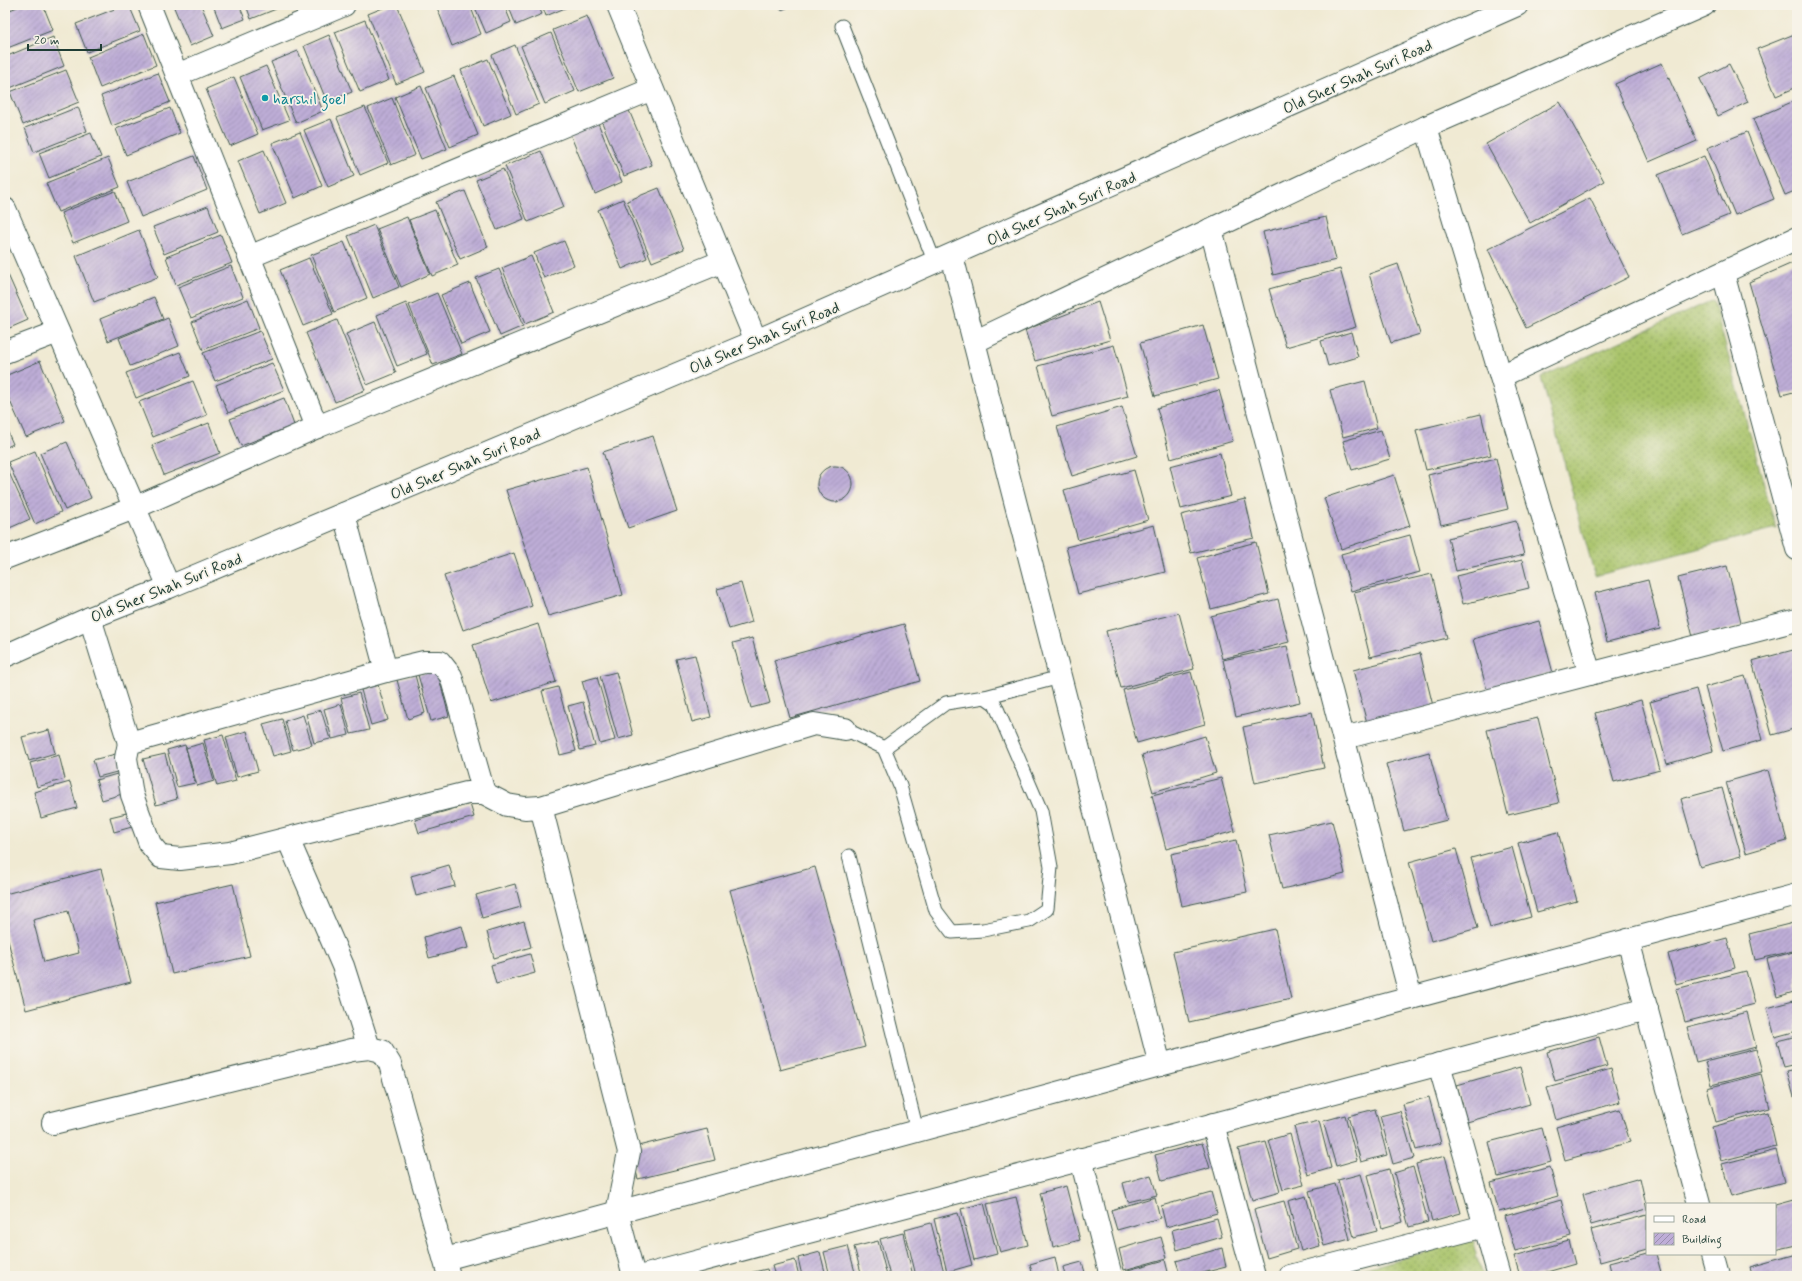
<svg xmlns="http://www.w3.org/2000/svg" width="1802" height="1281" font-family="Mynerve,sans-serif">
<defs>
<pattern id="grass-dots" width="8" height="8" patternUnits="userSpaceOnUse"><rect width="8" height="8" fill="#a8c369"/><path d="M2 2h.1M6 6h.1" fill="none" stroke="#88a057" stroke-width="1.8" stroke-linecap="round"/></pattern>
<pattern id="building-hatch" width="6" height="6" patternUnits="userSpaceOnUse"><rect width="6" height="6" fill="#beadd7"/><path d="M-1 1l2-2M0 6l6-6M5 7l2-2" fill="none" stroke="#9a8eaf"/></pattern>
</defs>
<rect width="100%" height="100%" fill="#f7f3e8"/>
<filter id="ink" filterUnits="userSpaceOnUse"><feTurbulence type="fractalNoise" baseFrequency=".025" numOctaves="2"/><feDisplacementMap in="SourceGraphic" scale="8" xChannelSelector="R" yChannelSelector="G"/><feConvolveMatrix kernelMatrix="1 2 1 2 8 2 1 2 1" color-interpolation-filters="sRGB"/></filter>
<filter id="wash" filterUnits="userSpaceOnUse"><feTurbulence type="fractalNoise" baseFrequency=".012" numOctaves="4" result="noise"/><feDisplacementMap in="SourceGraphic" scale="16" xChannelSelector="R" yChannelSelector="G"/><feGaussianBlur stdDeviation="0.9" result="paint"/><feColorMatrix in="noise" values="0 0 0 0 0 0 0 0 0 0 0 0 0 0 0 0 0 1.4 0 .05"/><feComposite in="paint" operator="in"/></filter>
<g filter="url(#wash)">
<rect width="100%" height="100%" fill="#f0ead3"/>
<g fill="url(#grass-dots)" stroke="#64804e">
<polygon points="1713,300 1776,528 1595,576 1541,377"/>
<polygon points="1472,1239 1482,1276 1338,1276"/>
</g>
<g id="blocks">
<g fill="url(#building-hatch)" fill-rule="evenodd">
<polygon points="22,5 43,5 53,30 5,49 5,12"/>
<polygon points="125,5 129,5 140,31 87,52 76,24"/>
<polygon points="173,5 201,5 214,36 190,46"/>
<polygon points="213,5 239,5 245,19 222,28"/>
<polygon points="246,5 274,5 276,9 251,19"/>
<polygon points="390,5 397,5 425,72 396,84 368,14"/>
<polygon points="436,5 470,5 481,34 452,46"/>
<polygon points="474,5 504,5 511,22 486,33"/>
<polygon points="508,5 538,5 542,14 516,25"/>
<polygon points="542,5 572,5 546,16"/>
<polygon points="779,5 795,5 781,10"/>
<polygon points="587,16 613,78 579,92 553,30"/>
<polygon points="365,20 389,80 360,92 335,32"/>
<polygon points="551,33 575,91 545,104 521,46"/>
<polygon points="1797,33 1797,87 1776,96 1757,49"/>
<polygon points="144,34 156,65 100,88 88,57"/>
<polygon points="329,35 352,92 327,102 304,46"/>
<polygon points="53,37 64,66 10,88 5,76 5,57"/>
<polygon points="515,45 539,104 516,114 492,55"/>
<polygon points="298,51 323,111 296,123 271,62"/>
<polygon points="488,59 511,114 483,126 461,70"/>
<polygon points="1662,63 1697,141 1649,162 1615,84"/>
<polygon points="1729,64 1748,102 1718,116 1700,79"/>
<polygon points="266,66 289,120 262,130 240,77"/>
<polygon points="66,70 79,102 23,125 10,92"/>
<polygon points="158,73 170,102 112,126 101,96"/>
<polygon points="454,76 478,135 450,147 426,88"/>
<polygon points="234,77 258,134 230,146 206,89"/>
<polygon points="421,86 447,149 421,159 395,97"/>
<polygon points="392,98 415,155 391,165 368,108"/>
<polygon points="1794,101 1797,109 1797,190 1785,195 1753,119"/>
<polygon points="1560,102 1604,181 1530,223 1486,144"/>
<polygon points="78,107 87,131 34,152 25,128"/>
<polygon points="365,107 388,163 360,175 337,118"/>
<polygon points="170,108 180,133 126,155 116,129"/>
<polygon points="628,108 652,165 624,176 601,120"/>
<polygon points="331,119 354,176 328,187 304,130"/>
<polygon points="598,123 622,182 595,194 570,134"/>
<polygon points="300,132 322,186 295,198 272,143"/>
<polygon points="1747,132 1774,199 1735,215 1707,148"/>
<polygon points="91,133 101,157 49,178 39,153"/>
<polygon points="264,150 286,203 260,214 238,161"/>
<polygon points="541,151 564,207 528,222 505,166"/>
<polygon points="194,156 207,190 141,217 127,182"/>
<polygon points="1704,156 1729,215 1682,234 1658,175"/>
<polygon points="108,158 120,187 58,212 46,183"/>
<polygon points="503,169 524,219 497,230 476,180"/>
<polygon points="659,188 684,249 652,262 627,201"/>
<polygon points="115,191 127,221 73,243 61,213"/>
<polygon points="465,191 488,247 460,259 436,202"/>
<polygon points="1590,198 1629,277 1526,328 1488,249"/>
<polygon points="623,199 647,258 622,269 598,210"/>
<polygon points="208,206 218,232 164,254 153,227"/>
<polygon points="435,210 458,265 432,276 409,220"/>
<polygon points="407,217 430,274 401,287 377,229"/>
<polygon points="1326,217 1336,260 1273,275 1263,232"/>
<polygon points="374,225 399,287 373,298 348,236"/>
<polygon points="139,230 158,277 94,302 76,256"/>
<polygon points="221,235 232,263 176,285 166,257"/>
<polygon points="564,241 574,265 544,278 534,253"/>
<polygon points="344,242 367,298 334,312 311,255"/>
<polygon points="531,256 554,312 525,324 502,268"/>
<polygon points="309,258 333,314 303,326 280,270"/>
<polygon points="1797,261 1797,391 1782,395 1749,282"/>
<polygon points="1398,264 1420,334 1391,343 1369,274"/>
<polygon points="231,266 243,297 191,318 178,287"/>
<polygon points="5,268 28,320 5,330"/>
<polygon points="499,269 523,326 500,336 476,278"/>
<polygon points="1340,269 1356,327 1286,347 1269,289"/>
<polygon points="470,283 490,332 461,344 441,295"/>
<polygon points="437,293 462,354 433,365 409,305"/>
<polygon points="154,297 163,319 108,341 100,319"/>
<polygon points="248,299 259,328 203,350 192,322"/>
<polygon points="1098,302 1110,340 1035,361 1025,330"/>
<polygon points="406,303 427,354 397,366 377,315"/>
<polygon points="168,318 179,346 130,366 119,338"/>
<polygon points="337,320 365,390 335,402 306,333"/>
<polygon points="375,322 396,373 367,385 346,334"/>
<polygon points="1203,325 1218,379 1155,396 1140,343"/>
<polygon points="260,331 272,359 215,381 203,353"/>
<polygon points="1351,332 1358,357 1328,366 1321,341"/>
<polygon points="1114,345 1128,396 1052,416 1038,366"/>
<polygon points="180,352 190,376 136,398 126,373"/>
<polygon points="40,361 65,421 26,437 5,390 5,376"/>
<polygon points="272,363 284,390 228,413 216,385"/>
<polygon points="193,381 207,415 153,437 139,402"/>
<polygon points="1365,381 1377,428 1343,437 1330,390"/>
<polygon points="1219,390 1233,441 1171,459 1157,408"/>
<polygon points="284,398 294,425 241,446 230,419"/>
<polygon points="1122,407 1137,456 1072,476 1057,427"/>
<polygon points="1481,414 1491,455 1426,470 1416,430"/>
<polygon points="209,423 220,453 164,475 152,445"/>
<polygon points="5,426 13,444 5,448"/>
<polygon points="1381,430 1390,459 1352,470 1343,441"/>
<polygon points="653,436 677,511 628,528 603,452"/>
<polygon points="67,442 91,498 65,510 40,453"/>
<polygon points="35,451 61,512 35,524 8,462"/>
<polygon points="1220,453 1231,496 1181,509 1170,466"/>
<polygon points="1496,458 1508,509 1441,525 1428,475"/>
<polygon points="5,466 6,466 30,519 5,530"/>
<circle cx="835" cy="484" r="18"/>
<polygon points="587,467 623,595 548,616 506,490"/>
<polygon points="1134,470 1148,520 1078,540 1064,490"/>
<polygon points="1394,475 1410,526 1341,549 1324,498"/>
<polygon points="1245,499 1254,538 1191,553 1181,515"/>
<polygon points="1516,521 1524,555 1456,571 1448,538"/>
<polygon points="1154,525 1165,572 1078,594 1066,547"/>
<polygon points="1410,535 1420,572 1351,591 1341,554"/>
<polygon points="1256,542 1269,594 1211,609 1197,558"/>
<polygon points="514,553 532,606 463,630 444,576"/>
<polygon points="1522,560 1529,588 1463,604 1456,576"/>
<polygon points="1727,566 1742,626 1693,637 1678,578"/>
<polygon points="1432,574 1447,638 1370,657 1354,592"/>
<polygon points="1648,580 1660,629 1607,642 1595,593"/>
<polygon points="741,583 752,622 729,629 717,589"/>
<polygon points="1278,599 1289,642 1222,659 1211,616"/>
<polygon points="1179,613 1194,669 1121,688 1106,631"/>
<polygon points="1539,621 1553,673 1487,690 1473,639"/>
<polygon points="538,624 556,682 491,703 473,645"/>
<polygon points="904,624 920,681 790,718 774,660"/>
<polygon points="752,638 770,703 751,708 733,643"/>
<polygon points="1287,646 1300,702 1236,717 1223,660"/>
<polygon points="1797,649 1797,728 1772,735 1752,661"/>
<polygon points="1420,653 1433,706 1367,723 1353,670"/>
<polygon points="695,655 711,717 692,722 676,659"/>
<polygon points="437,670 449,716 431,721 418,675"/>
<polygon points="616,672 633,735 618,739 600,676"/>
<polygon points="1191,672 1205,724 1137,743 1123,690"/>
<polygon points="415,675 425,713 408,719 397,680"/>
<polygon points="1745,676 1762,740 1723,751 1705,687"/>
<polygon points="597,677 615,740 600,744 582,681"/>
<polygon points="378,685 388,720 371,725 361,690"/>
<polygon points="558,687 576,751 560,755 542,691"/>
<polygon points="1696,689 1713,751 1667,764 1650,702"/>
<polygon points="359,693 369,730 351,734 341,698"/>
<polygon points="1641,700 1660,770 1614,782 1595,713"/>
<polygon points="583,702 595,746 580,750 568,706"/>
<polygon points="341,704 349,735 332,739 324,709"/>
<polygon points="321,710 330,739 314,743 306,714"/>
<polygon points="1312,712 1324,768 1255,783 1243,727"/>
<polygon points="303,715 312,745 293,750 285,721"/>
<polygon points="1538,718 1559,803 1508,815 1487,730"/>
<polygon points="282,719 291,751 273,756 263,724"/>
<polygon points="49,730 55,753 29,761 22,737"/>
<polygon points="247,731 258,771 237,777 226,737"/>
<polygon points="223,735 236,781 217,786 204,740"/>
<polygon points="1205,736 1216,773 1153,792 1142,755"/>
<polygon points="203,743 214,781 197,786 186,748"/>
<polygon points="185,745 195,783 177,787 167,750"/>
<polygon points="1429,752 1447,820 1404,831 1386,764"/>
<polygon points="119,753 124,770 98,777 93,760"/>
<polygon points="165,754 177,799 156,805 143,759"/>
<polygon points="59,755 65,779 37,787 30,763"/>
<polygon points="1768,770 1787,841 1746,853 1726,782"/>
<polygon points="124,772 129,792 102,800 96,780"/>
<polygon points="1221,778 1235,831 1166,849 1152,795"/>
<polygon points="70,782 77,808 41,818 34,792"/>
<polygon points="1722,788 1741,856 1700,867 1681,799"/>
<polygon points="470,804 474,817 419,833 415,820"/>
<polygon points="135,811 139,825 114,832 110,817"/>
<polygon points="1332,821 1345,874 1282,889 1269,835"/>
<polygon points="1558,832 1577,901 1537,912 1518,843"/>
<polygon points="1236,840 1247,892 1182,906 1171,854"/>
<polygon points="1512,847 1531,917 1490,928 1471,858"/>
<polygon points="1456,849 1478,928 1431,941 1409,862"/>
<polygon points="449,865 455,886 416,896 411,876"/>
<polygon points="815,867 865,1047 780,1070 730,890"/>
<path d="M101,869L131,982L26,1010L5,929V894ZM68,911L79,953L44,962L33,920Z"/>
<polygon points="233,884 250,956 172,974 155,902"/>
<polygon points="515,884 521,907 482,918 476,895"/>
<polygon points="524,921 531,947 494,958 487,932"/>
<polygon points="1797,922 1797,950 1755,960 1749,934"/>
<polygon points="462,926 468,948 429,958 424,937"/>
<polygon points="1275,929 1291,999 1189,1022 1173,952"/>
<polygon points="1727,938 1735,968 1676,984 1668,954"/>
<polygon points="1797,951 1797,991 1777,997 1767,959"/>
<polygon points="530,954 535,973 496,984 491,965"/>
<polygon points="1746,971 1755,1004 1685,1022 1676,989"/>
<polygon points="1797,1000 1797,1031 1775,1037 1767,1008"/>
<polygon points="1747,1012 1756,1047 1696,1062 1687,1027"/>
<polygon points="1797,1036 1797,1064 1784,1067 1777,1041"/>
<polygon points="1599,1037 1607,1066 1555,1081 1547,1052"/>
<polygon points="1756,1049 1762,1072 1711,1085 1705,1062"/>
<polygon points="1520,1067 1530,1104 1467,1122 1457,1085"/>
<polygon points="1611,1069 1620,1102 1556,1120 1547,1087"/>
<polygon points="1797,1069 1797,1096 1794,1097 1787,1071"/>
<polygon points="1761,1074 1770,1108 1716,1122 1707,1088"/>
<polygon points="1429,1097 1441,1143 1416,1150 1403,1104"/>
<polygon points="1375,1109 1387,1155 1361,1162 1348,1116"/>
<polygon points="1620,1109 1630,1142 1565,1160 1556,1127"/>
<polygon points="1400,1111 1414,1158 1393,1164 1380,1116"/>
<polygon points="1768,1112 1776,1147 1721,1161 1712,1127"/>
<polygon points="1345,1115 1357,1160 1336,1166 1323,1121"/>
<polygon points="1319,1121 1331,1168 1308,1175 1294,1127"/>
<polygon points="1542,1128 1551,1162 1498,1177 1489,1142"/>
<polygon points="707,1129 715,1160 638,1179 630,1148"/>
<polygon points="1290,1134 1304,1185 1283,1190 1269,1140"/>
<polygon points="1266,1142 1280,1192 1252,1200 1238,1149"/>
<polygon points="1202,1143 1210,1168 1162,1181 1155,1155"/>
<polygon points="1776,1150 1784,1182 1731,1196 1722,1164"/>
<polygon points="1445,1156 1461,1213 1432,1221 1416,1164"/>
<polygon points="1413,1167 1428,1222 1409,1227 1394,1173"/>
<polygon points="1550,1167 1558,1196 1499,1212 1491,1183"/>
<polygon points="1389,1169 1403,1222 1382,1228 1368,1175"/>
<polygon points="1361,1174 1377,1231 1354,1237 1338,1180"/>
<polygon points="1151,1175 1157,1195 1128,1202 1123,1183"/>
<polygon points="1640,1178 1647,1209 1591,1225 1583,1194"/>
<polygon points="1335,1184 1350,1239 1324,1246 1309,1191"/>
<polygon points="1066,1186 1080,1240 1053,1247 1040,1193"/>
<polygon points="1211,1192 1217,1213 1166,1227 1161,1206"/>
<polygon points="1306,1196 1320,1246 1301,1251 1288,1201"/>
<polygon points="1016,1197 1028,1245 1000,1252 987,1204"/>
<polygon points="1155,1197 1160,1218 1117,1230 1111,1210"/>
<polygon points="1797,1199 1797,1245 1775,1250 1775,1205"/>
<polygon points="1561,1200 1571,1236 1515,1251 1505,1216"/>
<polygon points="1284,1201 1297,1249 1267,1258 1254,1209"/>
<polygon points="984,1203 997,1254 974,1260 961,1209"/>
<polygon points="958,1213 972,1265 947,1272 934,1219"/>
<polygon points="1647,1215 1647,1249 1600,1262 1591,1230"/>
<polygon points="1217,1218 1222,1237 1177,1250 1172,1230"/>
<polygon points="931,1223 945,1276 916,1276 905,1230"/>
<polygon points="903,1233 913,1276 890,1276 880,1239"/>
<polygon points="1161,1237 1167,1258 1124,1270 1119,1249"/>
<polygon points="878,1241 887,1276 862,1276 854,1247"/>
<polygon points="1569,1241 1575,1264 1533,1276 1520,1276 1514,1256"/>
<polygon points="848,1246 856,1276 830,1276 824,1252"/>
<polygon points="1222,1248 1226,1267 1191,1276 1181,1276 1176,1261"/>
<polygon points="820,1252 826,1276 802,1276 798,1258"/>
<polygon points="1647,1253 1647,1254 1656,1254 1662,1276 1612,1276 1609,1263"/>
<polygon points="1797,1254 1797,1276 1753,1276 1750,1267"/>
<polygon points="1055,1257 1059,1276 1033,1276 1030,1264"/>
<polygon points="795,1260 799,1276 775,1276 772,1266"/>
<polygon points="1165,1260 1168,1272 1153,1276 1130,1276 1128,1270"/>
<polygon points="1082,1262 1086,1276 1065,1276 1063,1267"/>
<polygon points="767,1269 769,1276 745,1276 745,1274"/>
<polygon points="1174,1272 1176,1276 1162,1276"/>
</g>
</g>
</g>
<g filter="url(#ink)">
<use href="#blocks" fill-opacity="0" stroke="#3e574c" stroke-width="1"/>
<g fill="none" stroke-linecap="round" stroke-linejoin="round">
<g stroke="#3e574c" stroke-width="15">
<g id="service">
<polyline points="842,26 935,263"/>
<polyline points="985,697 1060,677"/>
<polyline points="845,729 884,748 900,786 936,911 952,932 983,930 1029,921 1047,909 1051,867 1041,811 995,704 985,697 946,703 884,748"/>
<polyline points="849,856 917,1131"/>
</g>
</g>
<g stroke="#3e574c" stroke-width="24">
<g id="minor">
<polyline points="149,5 317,427"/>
<polyline points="618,5 756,341"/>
<polyline points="177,75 344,5"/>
<polyline points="1426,127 1590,674"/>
<polyline points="5,209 169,587"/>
<polyline points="1211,229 1411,998"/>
<polyline points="952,256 1160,1065"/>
<polyline points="249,257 652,89"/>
<polyline points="1723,273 1797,549"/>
<polyline points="974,342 1426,127 1704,5"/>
<polyline points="5,352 58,332"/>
<polyline points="1501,376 1797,238"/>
<polyline points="344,514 386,671"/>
<polyline points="5,558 134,508 317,427 723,261"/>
<polyline points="90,618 129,743"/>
<polyline points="1344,738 1797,620"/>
<polyline points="484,793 451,676 440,662 424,662 386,671 129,743 126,758 132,795 150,844 161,857 180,859 230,853 467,793 484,793 507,805 525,808 541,807 814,724 845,729"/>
<polyline points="541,807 629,1152 617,1212 634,1276"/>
<polyline points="288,839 343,966 369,1048"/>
<polyline points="1628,940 1699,1204"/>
<polyline points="1439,1064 1499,1276"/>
<polyline points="53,1123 352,1050 369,1048 382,1051 390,1064 449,1276"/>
<polyline points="1213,1124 1254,1276"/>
<polyline points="1081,1159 1111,1276"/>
<polyline points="1712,1254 1718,1276"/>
<polyline points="445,1259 1160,1065 1797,895"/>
<polyline points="643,1276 1647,1009"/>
<polyline points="1290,1276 1485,1226"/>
</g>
</g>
<g stroke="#3e574c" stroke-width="24">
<polyline id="tertiary" points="5,656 90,618 169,587 756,341 1517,5"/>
</g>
<use href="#service" stroke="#fff" stroke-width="13"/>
<use href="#minor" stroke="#fff" stroke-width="22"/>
<use href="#tertiary" stroke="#fff" stroke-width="22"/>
</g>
</g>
<circle fill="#0f9aa8" stroke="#f7f3e8" stroke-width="1.5" cx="265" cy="98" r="4"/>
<g text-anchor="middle" stroke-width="3.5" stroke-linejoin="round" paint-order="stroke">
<g font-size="16" fill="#1f3d34" stroke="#f7f3e8">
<text transform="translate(1357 76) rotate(-24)" y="6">Old Sher Shah Suri Road</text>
<text transform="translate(1061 208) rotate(-24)" y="6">Old Sher Shah Suri Road</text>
<text transform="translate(764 337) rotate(-23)" y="6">Old Sher Shah Suri Road</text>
<text transform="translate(465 463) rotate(-23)" y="6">Old Sher Shah Suri Road</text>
<text transform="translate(166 587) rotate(-22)" y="6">Old Sher Shah Suri Road</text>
</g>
<g font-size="16" fill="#0d838f" stroke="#f7f3e8" text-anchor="start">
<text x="273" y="104">harshil goel</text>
</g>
</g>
<rect width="1802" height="1281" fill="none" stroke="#f7f3e8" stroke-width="20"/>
<rect x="1646" y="1203" width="130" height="52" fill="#f7f3e8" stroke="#a1aaa0"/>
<rect x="1654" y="1216" width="20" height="6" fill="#ffffff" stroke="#a1aaa0"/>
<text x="1682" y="1223" font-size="12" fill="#1f3d34">Road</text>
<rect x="1654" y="1233" width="20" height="12" fill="url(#building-hatch)" stroke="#a1aaa0"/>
<text x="1682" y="1243" font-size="12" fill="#1f3d34">Building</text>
<path d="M28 44v6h73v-6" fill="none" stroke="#1f3d34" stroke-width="2"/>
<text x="34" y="44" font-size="12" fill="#1f3d34" stroke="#f7f3e8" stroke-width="3" paint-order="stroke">20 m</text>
</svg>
